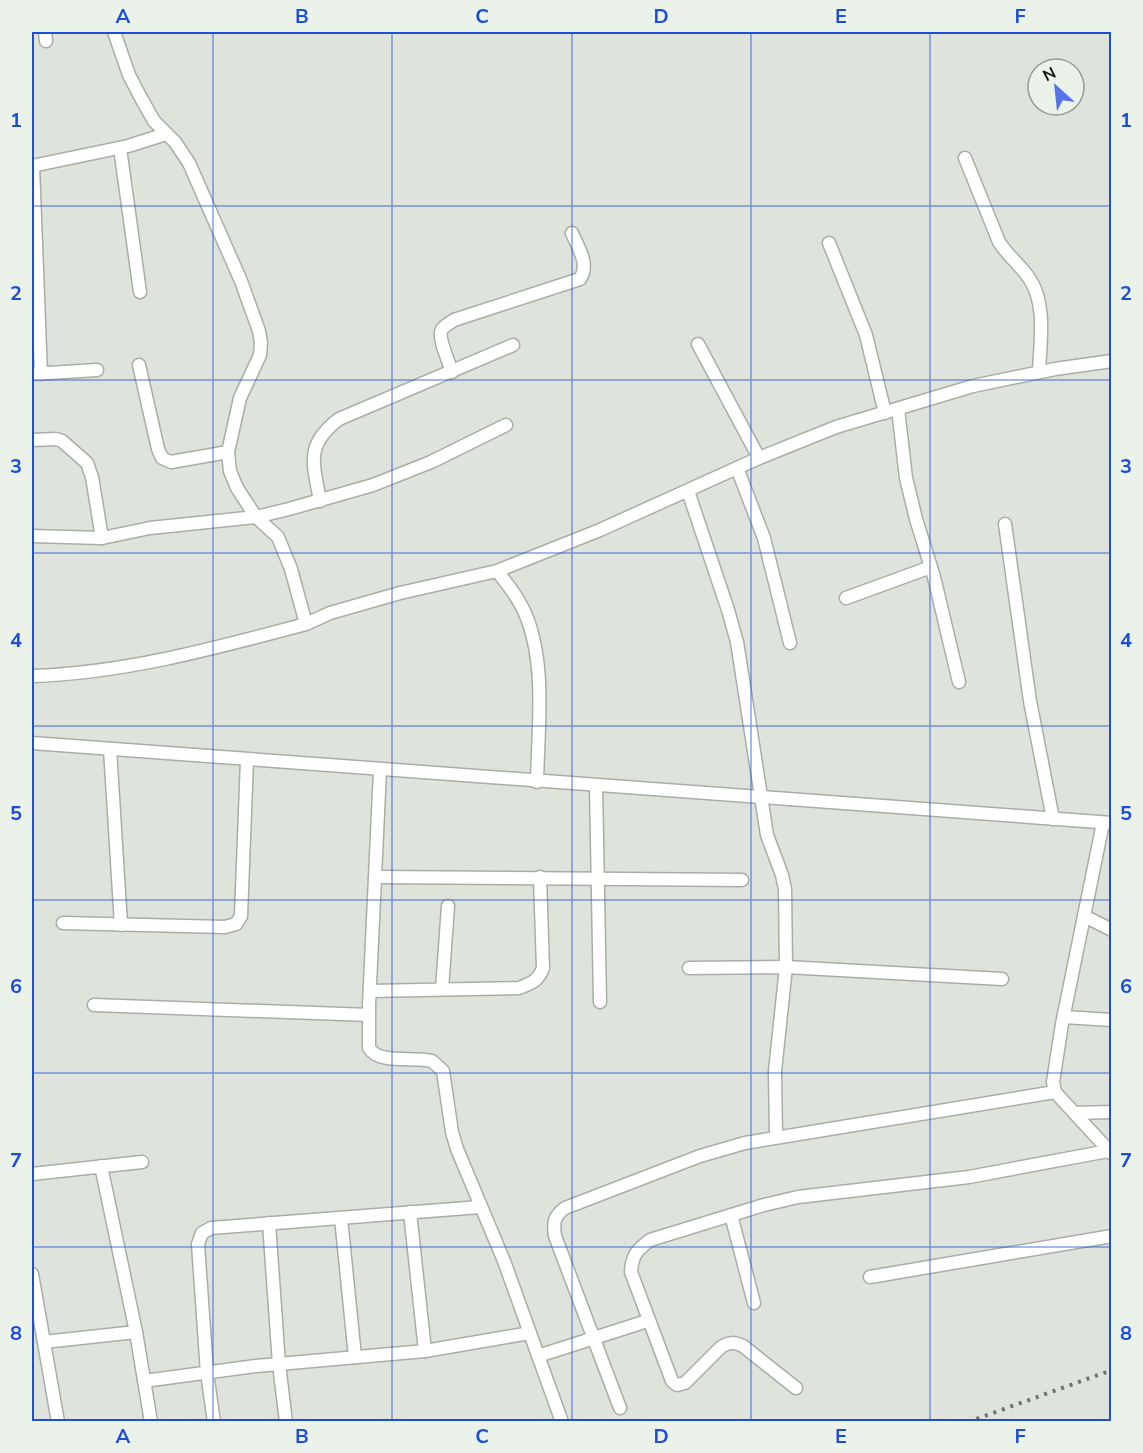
<svg xmlns="http://www.w3.org/2000/svg" width="1143" height="1453" font-family="'Nunito Sans',sans-serif">
<rect width="100%" height="100%" fill="#dee4db"/>
<g fill="none" stroke-linecap="round" stroke-linejoin="round">
<g stroke="#a8aea6" stroke-width="15">
<g id="minor">
<polyline points="45,32 46,41"/>
<polyline points="114,32 129,75 141,98 154,121 175,142 189,163 241,281 259,331 261,343 260,355 240,398 228,452 230,471 237,488 256,517 278,537 291,569 306,624"/>
<polyline points="120,148 140,292"/>
<path d="M965,158L999,242C1008,256 1020,265 1029,278C1047,304 1040,342 1039,372"/>
<polyline points="32,166 128,146 166,134"/>
<polyline points="33,166 41,374"/>
<polyline points="829,243 866,335 885,413"/>
<polyline points="698,344 759,458"/>
<polyline points="139,365 158,449 162,458 171,462 228,452"/>
<path d="M452,372C449,362 437,337 442,329C445,325 450,323 454,320L580,279C590,264 578,248 572,233"/>
<polyline points="32,374 97,370"/>
<polyline points="898,409 906,478 916,519 934,577 959,682"/>
<polyline points="32,440 56,439 62,441 87,463 92,477 102,538"/>
<polyline points="737,468 764,538 790,643"/>
<polyline points="688,491 728,610 737,642 767,835 782,875 785,889 786,967 775,1071 776,1137"/>
<path d="M320,501C313,462 305,445 339,419L513,345"/>
<polyline points="1005,524 1030,701 1053,819"/>
<polyline points="32,536 102,538 150,528 256,517 289,509 373,485 431,462 506,425"/>
<path d="M497,571C509,586 520,600 527,618C546,667 538,730 537,782"/>
<polyline points="846,598 931,567"/>
<path d="M32,676C125,673 216,648 306,624L330,613L400,593L497,571L600,530L759,458L836,427L973,386L1055,369L1112,361"/>
<polyline points="32,743 1112,823"/>
<polyline points="110,749 121,925"/>
<path d="M380,770L369,1005V1048C379,1065 414,1056 432,1061L443,1071L452,1132L457,1149L504,1261L562,1422"/>
<polyline points="596,786 600,1002"/>
<polyline points="1103,823 1062,1024 1053,1082 1055,1092 1112,1154"/>
<polyline points="375,877 742,880"/>
<polyline points="1084,916 1112,930"/>
<polyline points="63,923 225,927 236,924 241,916 247,760"/>
<polyline points="689,968 786,967 1002,979"/>
<polyline points="442,989 448,906"/>
<path d="M370,991L519,988C532,983 538,981 543,968L540,877"/>
<polyline points="94,1005 369,1015"/>
<polyline points="1064,1017 1112,1020"/>
<polyline points="1075,1113 1112,1112"/>
<polyline points="101,1166 136,1332 151,1422"/>
<polyline points="32,1174 142,1162"/>
<polyline points="410,1212 425,1351"/>
<polyline points="731,1215 754,1303"/>
<polyline points="341,1218 355,1357"/>
<polyline points="269,1223 279,1364 286,1422"/>
<polyline points="32,1274 58,1422"/>
<polyline points="870,1277 1112,1236"/>
<polyline points="44,1342 136,1332"/>
<polyline points="538,1356 647,1321"/>
<polyline points="144,1381 256,1366 425,1351 530,1333"/>
<path d="M796,1388L743,1346C734,1342 729,1342 721,1347L685,1383L677,1385L672,1381L631,1272C632,1255 637,1250 650,1240L764,1205L798,1197L969,1177L1108,1151"/>
<path d="M620,1408L555,1236C553,1222 554,1216 565,1208L700,1156L745,1143L1055,1092"/>
<polyline points="214,1422 207,1373 198,1244 202,1233 211,1228 480,1207"/>
</g>
</g>
<use href="#minor" stroke="#fff" stroke-width="12"/>
<polyline stroke="#6f736d" stroke-width="4" stroke-dasharray="3 6" stroke-linecap="butt" points="968,1422 1112,1370"/>
</g>
<path fill="none" stroke="#1d4ed8" stroke-width="1.5" stroke-opacity="0.55" d="M213,32V1422M392,32V1422M572,32V1422M751,32V1422M930,32V1422M32,206H1112M32,380H1112M32,553H1112M32,726H1112M32,900H1112M32,1073H1112M32,1247H1112"/>
<rect width="1143" height="1453" fill="none" stroke="#ebf2e9" stroke-width="66"/>
<g transform="translate(1056 87) rotate(333)"><circle r="28" fill="#ebf2e9" stroke="#969b94" stroke-width="1.5"/>
<path d="M0-4.5L10 22L0 15L-10 22Z" fill="#5473e8"/>
<text y="-9" font-size="16" font-weight="bold" text-anchor="middle" fill="#161815">N</text>
</g>
<rect x="33" y="33" width="1077" height="1387" fill="none" stroke="#1d4ed8" stroke-width="2"/>
<g font-size="20" text-anchor="middle" font-weight="bold" fill="#1d4ed8">
<text x="123" y="23">A</text>
<text x="302" y="23">B</text>
<text x="482" y="23">C</text>
<text x="661" y="23">D</text>
<text x="841" y="23">E</text>
<text x="1020" y="23">F</text>
<text x="16" y="127">1</text>
<text x="1126" y="127">1</text>
<text x="16" y="300">2</text>
<text x="1126" y="300">2</text>
<text x="16" y="473">3</text>
<text x="1126" y="473">3</text>
<text x="16" y="647">4</text>
<text x="1126" y="647">4</text>
<text x="16" y="820">5</text>
<text x="1126" y="820">5</text>
<text x="16" y="993">6</text>
<text x="1126" y="993">6</text>
<text x="16" y="1167">7</text>
<text x="1126" y="1167">7</text>
<text x="16" y="1340">8</text>
<text x="1126" y="1340">8</text>
<text x="123" y="1443">A</text>
<text x="302" y="1443">B</text>
<text x="482" y="1443">C</text>
<text x="661" y="1443">D</text>
<text x="841" y="1443">E</text>
<text x="1020" y="1443">F</text>
</g>
</svg>
